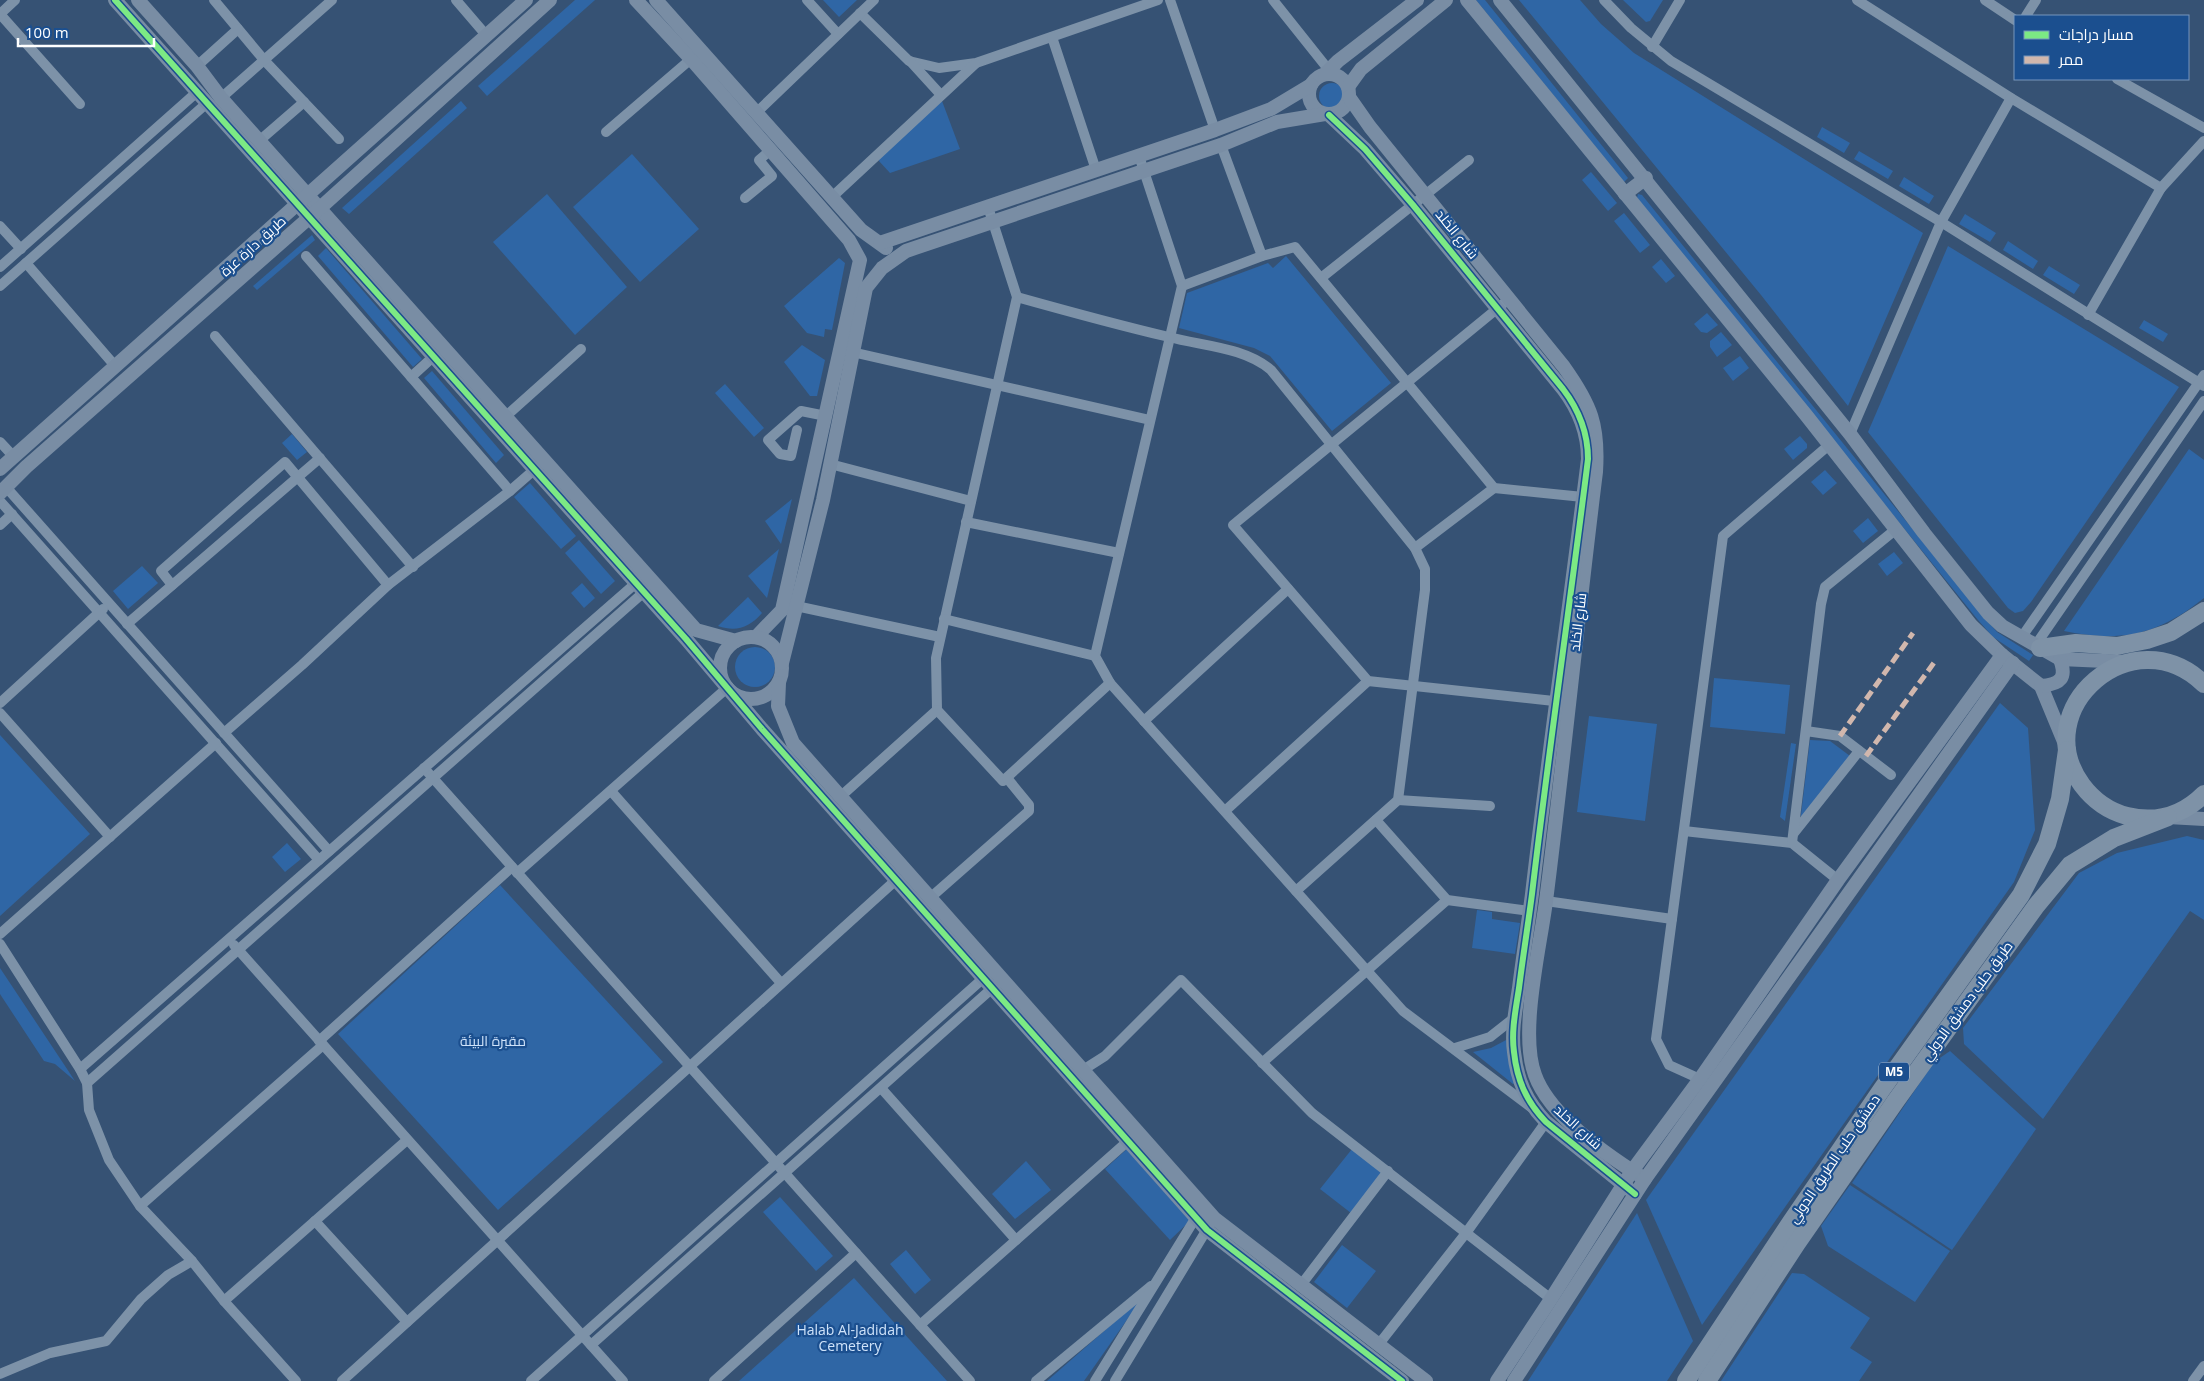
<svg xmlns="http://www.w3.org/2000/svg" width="2204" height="1381" font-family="'Open Sans',Cairo,sans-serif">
<rect width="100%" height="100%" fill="#365274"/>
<g fill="#2f66a5">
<polygon points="575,0 595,0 487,96 478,86"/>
<polygon points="823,0 857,0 839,17"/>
<polygon points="1476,0 1485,0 1628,178 1624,182"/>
<polygon points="1519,0 1580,0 1601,24 1634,53 1923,233 1848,406 1761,295"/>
<polygon points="1623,0 1663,0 1650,21 1646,22"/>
<circle cx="1332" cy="96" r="13"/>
<polygon points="461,101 467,108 349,214 342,208"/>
<polygon points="942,101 960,149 890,173 879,161 880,156"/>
<polygon points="1822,127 1850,143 1844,153 1817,137"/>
<polygon points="1859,151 1893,171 1888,179 1854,159"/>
<polygon points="632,154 699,229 640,282 573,207"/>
<polygon points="1591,172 1617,203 1608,211 1582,180"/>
<polygon points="1904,177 1934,196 1929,204 1899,186"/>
<polygon points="547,194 627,287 575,335 493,242"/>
<polygon points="1638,194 1642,195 1983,616 1997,632 2033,655 2029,661 1993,637 1978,620 1637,198"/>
<polygon points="1624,213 1650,245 1640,253 1614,221"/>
<polygon points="1965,214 1996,233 1990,242 1959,224"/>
<polygon points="312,235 315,240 257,290 253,286"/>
<polygon points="2008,241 2038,261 2033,269 2003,250"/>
<polygon points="1948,246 2179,387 2031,602 2023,611 2015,613 2008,608 1868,432"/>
<polygon points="326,248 422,359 413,367 318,256"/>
<polygon points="1286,256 1391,383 1332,431 1270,356 1254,348 1179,328 1187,293 1268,263 1273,268"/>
<polygon points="839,258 845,263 832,330 825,329 824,337 807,333 784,306"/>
<polygon points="1661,259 1675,276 1666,283 1652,267"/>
<polygon points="2049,266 2080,285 2074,294 2043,275"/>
<polygon points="1707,313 1718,325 1707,333 1701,332 1694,324"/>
<polygon points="2144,320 2168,334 2163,342 2139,328"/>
<polygon points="1721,332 1732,345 1717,357 1710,347 1710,341"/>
<polygon points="802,345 825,360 817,396 810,396 784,362"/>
<polygon points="1740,356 1749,368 1733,381 1723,368"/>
<polygon points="432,371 504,455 496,463 424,378"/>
<polygon points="725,384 764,428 754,437 715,393"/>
<polygon points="292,434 307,452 297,460 282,443"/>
<polygon points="1800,436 1807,444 1807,448 1793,460 1784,449"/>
<path d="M2189,449L2204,460V598C2158,635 2121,643 2064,631Z"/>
<polygon points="1825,470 1837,483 1823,495 1811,482"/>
<polygon points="530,483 576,536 561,549 514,497"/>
<polygon points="792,499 781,544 765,521"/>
<polygon points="1868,518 1878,531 1863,543 1853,531"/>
<polygon points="579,540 615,581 601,594 565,553"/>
<polygon points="779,549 767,598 748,576"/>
<polygon points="1894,552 1903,563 1887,576 1878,564"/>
<polygon points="142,566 158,583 128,609 113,591"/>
<polygon points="582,583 595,598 584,608 571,593"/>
<path d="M748,597L762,613C749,628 736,632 718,626Z"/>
<circle cx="755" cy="667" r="20"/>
<polygon points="1714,678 1790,685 1785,734 1710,727"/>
<polygon points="2000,703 2028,728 2035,830 2014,882 1702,1325 1646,1200"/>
<polygon points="1589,716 1657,724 1645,821 1577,812"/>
<polygon points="0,735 90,834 0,916"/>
<polygon points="1810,740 1830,741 1850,756 1800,823"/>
<polygon points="1791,743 1796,744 1785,821 1780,817"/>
<polygon points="2187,836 2204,840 2204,920 2190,911 2043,1119 1964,1044 1963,1028 2079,873 2117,853"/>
<polygon points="287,843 301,859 285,872 272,857"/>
<polygon points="500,885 663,1062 498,1210 338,1034"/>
<polygon points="1477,910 1492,912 1492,919 1520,923 1515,954 1472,948"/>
<polygon points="0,968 75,1081 55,1064 44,1061 0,994"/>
<polygon points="1508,1039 1515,1083 1513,1084 1473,1052 1491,1048"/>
<polygon points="1950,1051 2036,1129 1952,1250 1852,1183 1934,1062"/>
<polygon points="1128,1148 1193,1218 1170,1240 1105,1169"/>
<polygon points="1352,1149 1383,1174 1351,1213 1320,1189"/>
<polygon points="1026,1161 1051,1190 1015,1219 992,1194"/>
<polygon points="1850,1185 1950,1251 1915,1302 1828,1246 1821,1226"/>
<polygon points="780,1197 833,1256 816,1271 763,1212"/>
<polygon points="1637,1213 1693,1341 1667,1381 1528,1381"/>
<polygon points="1342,1245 1376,1271 1347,1308 1314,1282"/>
<polygon points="906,1250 931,1280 915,1294 890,1264"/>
<polygon points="1792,1273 1804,1274 1870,1318 1850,1348 1872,1362 1859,1381 1721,1381"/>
<polygon points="854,1278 947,1381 739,1381"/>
<polygon points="1143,1297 1084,1381 1047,1381"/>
</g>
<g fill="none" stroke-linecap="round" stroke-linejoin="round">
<g stroke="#7d92a8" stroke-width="10">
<polyline points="214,0 264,60 339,139"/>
<polyline points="456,0 486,35"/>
<polyline points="807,0 838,34"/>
<polyline points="1170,0 1215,130"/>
<polyline points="1273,0 1332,74"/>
<polyline points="1604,0 1631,28 1671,61 1941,222 2204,386"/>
<polyline points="1857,0 2011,98 2161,188 2088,315"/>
<polyline points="1985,0 2015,20"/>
<polyline points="860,13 909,61 939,68 976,63 1158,0"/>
<polyline points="0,14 80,104"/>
<polyline points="0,14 15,0"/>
<polyline points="2026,16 2036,0"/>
<polyline points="1052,37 1096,170"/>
<polyline points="1652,47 1680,0"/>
<polyline points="910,61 941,95"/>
<polyline points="197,66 238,29"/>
<polyline points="2117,79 2204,128"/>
<polyline points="221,98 332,0"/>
<polyline points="756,113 874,0"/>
<polyline points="606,132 691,59"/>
<polyline points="259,141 304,102"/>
<polyline points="1221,145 1262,256"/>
<polyline points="1139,156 1182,286 1095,656 1110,683 1403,1011 1532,1108"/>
<polyline points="2161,188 2204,141"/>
<polyline points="832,197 975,64"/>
<polyline points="745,198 772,176 759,160 771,150"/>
<polyline points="988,207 1017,297 936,658 937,710 1003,781 1110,683"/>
<polyline points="0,226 21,249"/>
<polyline points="306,256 510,491"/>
<polyline points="26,263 116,367"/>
<polyline points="0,267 197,92"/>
<polyline points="1321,278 1469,160"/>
<polyline points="0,286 207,103"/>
<polyline points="1182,286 1262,256 1295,247 1494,488 1583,497"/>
<path d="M1017,297C1067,311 1118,325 1169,337C1202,346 1244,347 1271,370L1415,548L1425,569V590L1398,800L1296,891"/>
<polyline points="1509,299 1233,525 1368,681 1563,702"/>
<polyline points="215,336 413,567"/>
<polyline points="852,352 1150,420"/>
<polyline points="411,377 433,357"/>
<polyline points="505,417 581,349"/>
<polyline points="797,430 791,456 780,454 768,440 801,411 826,416"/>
<polyline points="1850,434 1941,222 2011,98"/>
<polyline points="0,442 14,457"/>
<polyline points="830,464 971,501"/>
<polyline points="6,487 329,851"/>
<polyline points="0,501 319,860"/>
<polyline points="966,522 1119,553"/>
<polyline points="0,525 12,514"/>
<polyline points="1415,548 1494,488"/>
<polyline points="172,585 161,571 285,462 388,585"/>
<polyline points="796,606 940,637"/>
<polyline points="944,619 1095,656"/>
<polyline points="127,624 320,458"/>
<polyline points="2021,638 2204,375"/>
<polyline points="2035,646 2204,401"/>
<polyline points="0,703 103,609"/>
<polyline points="0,713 110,837"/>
<polyline points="1144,721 1288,589"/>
<polyline points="1806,731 1840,736 1891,775"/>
<polyline points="224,733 302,665 388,585 510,491 534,470"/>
<polyline points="424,768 970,1381"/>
<polyline points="611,791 781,983"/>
<polyline points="840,797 937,710"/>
<polyline points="1398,800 1490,806"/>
<polyline points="1225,811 1368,681"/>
<polyline points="1376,820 1447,900 1530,911"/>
<polyline points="1684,831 1792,843 1838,880"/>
<polyline points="1794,833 1859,751"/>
<polyline points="1792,843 1821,604 1825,587 1895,530"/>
<polyline points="517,873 727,688"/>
<polyline points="930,898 1029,811 1029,805 1007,778"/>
<polyline points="1546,901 1672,919"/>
<polyline points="0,934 216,743"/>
<polyline points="0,944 80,1069 87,1083 89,1110 109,1160 140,1206 192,1261 224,1301 296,1381"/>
<polyline points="234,945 623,1381"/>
<polyline points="319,1041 512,867"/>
<polyline points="1455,1048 1490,1037 1514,1018"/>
<polyline points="1262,1063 1447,900"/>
<polyline points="80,1069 636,583"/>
<polyline points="1083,1070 1105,1056 1181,980 1312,1113 1551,1299"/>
<polyline points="1700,1079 1669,1065 1656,1039 1723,536 1829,445"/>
<polyline points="87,1083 644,592"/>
<polyline points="881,1088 1016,1240"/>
<polyline points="140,1206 323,1045"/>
<polyline points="315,1221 407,1322"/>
<polyline points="1301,1285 1388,1171"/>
<polyline points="224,1301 407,1140"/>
<polyline points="920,1325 1128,1141"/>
<polyline points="1379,1344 1466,1233 1546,1122"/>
<polyline points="591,1345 997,984"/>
<polyline points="0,1374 50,1353 106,1341 141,1299 168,1275 192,1261"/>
<polyline points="342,1381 896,880"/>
<polyline points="531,1381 987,975"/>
<polyline points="714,1381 856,1253"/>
<polyline points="1036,1381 1151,1286"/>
<polyline points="1095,1381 1198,1214"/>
<polyline points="1115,1381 1209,1226"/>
<polyline points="2193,1381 2204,1366"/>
</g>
<g stroke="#798da4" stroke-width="14">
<polyline points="115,0 686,639 762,729 1207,1230 1402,1381"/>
<polyline points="138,0 197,66 221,98 696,630 736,641"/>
<polyline points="636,0 691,59 849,240 860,260 782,610 756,637"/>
<polyline points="656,0 861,230 886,248"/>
<polyline points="1467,0 1806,415 1971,625 2002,655 2041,686 2065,744"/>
<polyline points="1500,0 1850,434 1924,533 1988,613 2002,626 2060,659 2128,662"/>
<circle cx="1329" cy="94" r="20"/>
<polyline points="1325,74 1338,61 1417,0"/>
<polyline points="1348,87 1361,69 1446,0"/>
<path d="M1349,97L1370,127L1564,367C1591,405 1599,425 1596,472C1578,615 1564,759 1546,901C1540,948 1519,1033 1535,1075C1550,1117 1608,1156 1645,1179"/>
<path d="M1329,115L1365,149L1413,205L1563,389C1579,410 1588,432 1588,459C1570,604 1549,749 1532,894C1528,925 1523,956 1519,988C1516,1008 1511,1031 1514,1052C1517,1080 1526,1101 1546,1122L1635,1194"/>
<polyline points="1625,194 1646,178"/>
<polyline points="880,243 1215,130 1271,109 1311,85"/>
<polyline points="0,469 526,0"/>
<polyline points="0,493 26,467 319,209 550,0"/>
<circle cx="751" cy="668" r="31"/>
<polyline points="782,663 823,500 866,288 882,268 906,251 1221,145 1277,122 1325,114"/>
<polyline points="779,683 778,706 793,743 1214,1218 1426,1381"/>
<path d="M2041,686C2061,684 2067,678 2060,659"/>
<polyline points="2168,817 2204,819"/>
<polyline points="1497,1381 1551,1299 1632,1171 1700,1079 1838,880 2002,655"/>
<polyline points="1514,1381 1645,1179 2013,663"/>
</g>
<g stroke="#7e92a7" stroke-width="18">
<polyline points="2040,648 2076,643 2117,646 2147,640 2171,632 2204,611"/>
<path d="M2204,684C2133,615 2026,709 2082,785C2094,801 2108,811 2127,816C2156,823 2183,815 2204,794"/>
<polyline points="1686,1381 1791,1222 1882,1089 2021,895 2047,844 2060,799 2067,750"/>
<polyline points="1707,1381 1797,1243 1895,1102 2036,906 2070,865 2114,838 2168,817"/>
</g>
<g stroke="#d1b7ad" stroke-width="5" stroke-dasharray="10 5" stroke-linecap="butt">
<polyline points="1840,736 1913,633"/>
<polyline points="1866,756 1936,660"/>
</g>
<g stroke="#1b4f8f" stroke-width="9">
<g id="cycleway">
<polyline points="115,0 686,639 762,729 1207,1230 1402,1381"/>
<path d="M1329,115L1365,149L1413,205L1563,389C1579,410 1588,432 1588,459C1570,604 1549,749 1532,894C1528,925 1523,956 1519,988C1516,1008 1511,1031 1514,1052C1517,1080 1526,1101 1546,1122L1635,1194"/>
</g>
</g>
<use href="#cycleway" stroke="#7ce984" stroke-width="6"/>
</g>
<g text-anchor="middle" stroke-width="4.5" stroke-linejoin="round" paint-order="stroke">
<rect fill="#1b4f8f" stroke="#bbcadd" stroke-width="1" x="1879" y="1062.5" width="30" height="19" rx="4"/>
<g font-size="12" font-weight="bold" fill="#fff">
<text x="1894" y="1076">M5</text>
</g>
<g font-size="14" fill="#fff" stroke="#1b4f8f">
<text transform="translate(1457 234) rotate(51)" y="5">شارع الخلد</text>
<text transform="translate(253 246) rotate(-42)" y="5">طريق دارة عزة</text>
<text transform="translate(1578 622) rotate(-83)" y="5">شارع الخلد</text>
<text transform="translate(1967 1001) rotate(-54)" y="5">طريق حلب دمشق الدولي</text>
<text transform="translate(1578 1127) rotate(42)" y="5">شارع الخلد</text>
<text transform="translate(1834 1159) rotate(-56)" y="5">دمشق حلب الطريق الدولي</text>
</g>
<g font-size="14" fill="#cfe3fa" stroke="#1b4f8f">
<text x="493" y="1046">مقبرة البيئة</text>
<text x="850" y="1335">Halab Al-Jadidah<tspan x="850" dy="16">Cemetery</tspan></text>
</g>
</g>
<rect x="2014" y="15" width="175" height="65" fill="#1b4f8f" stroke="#7695bc"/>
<rect x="2024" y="31" width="25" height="8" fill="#7ce984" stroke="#7695bc"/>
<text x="2059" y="40" font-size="15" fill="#ffffff">مسار دراجات</text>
<rect x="2024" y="56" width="25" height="8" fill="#d1b7ad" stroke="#7695bc"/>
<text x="2059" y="65" font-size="15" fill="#ffffff">ممر</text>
<path d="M18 38v8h136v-8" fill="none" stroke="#ffffff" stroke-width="2.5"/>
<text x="25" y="38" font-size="15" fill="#ffffff" stroke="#1b4f8f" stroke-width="4" paint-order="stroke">100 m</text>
</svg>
